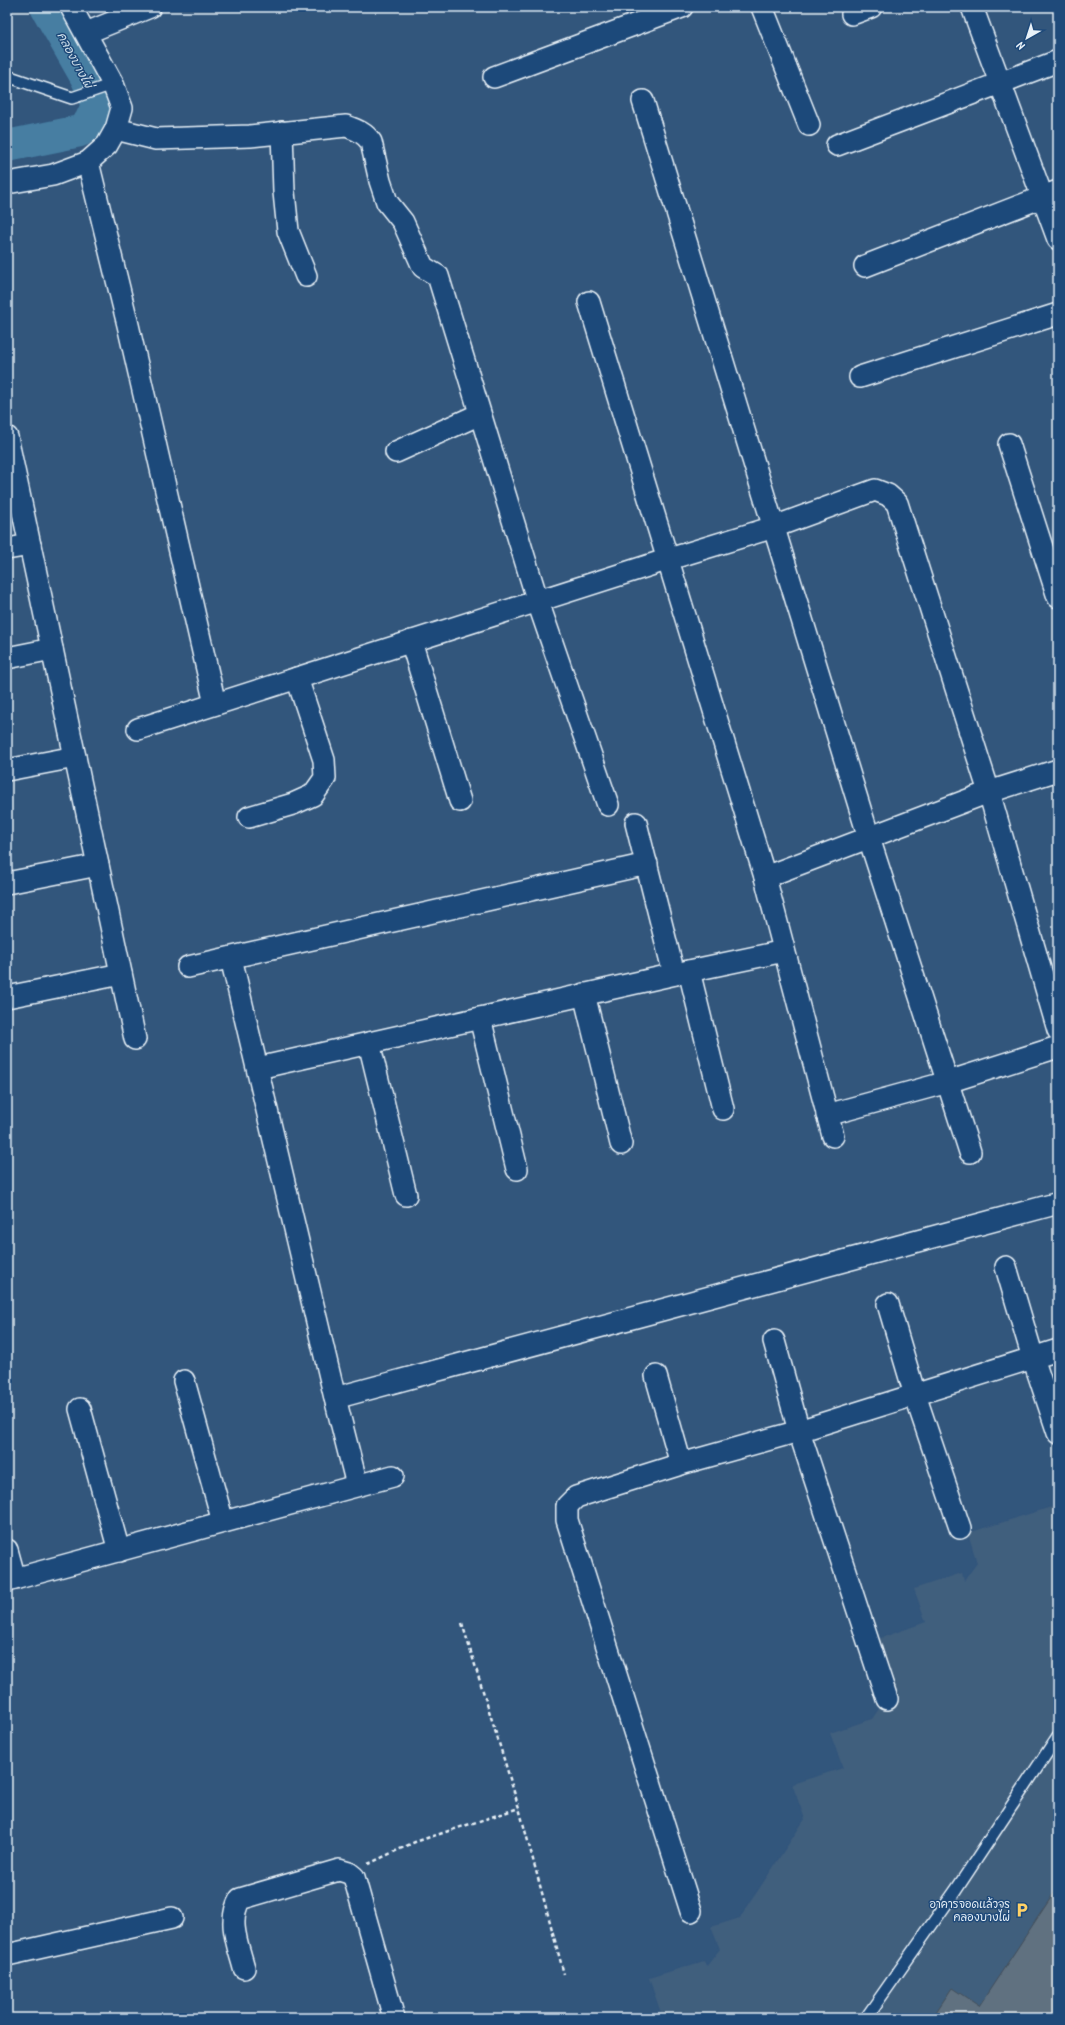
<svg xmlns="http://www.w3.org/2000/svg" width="1065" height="2025" font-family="Kalam,'Playpen Sans Thai',sans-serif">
<rect width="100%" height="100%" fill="#32567c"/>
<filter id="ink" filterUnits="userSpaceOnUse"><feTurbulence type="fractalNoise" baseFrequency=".025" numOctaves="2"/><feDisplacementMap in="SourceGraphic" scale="8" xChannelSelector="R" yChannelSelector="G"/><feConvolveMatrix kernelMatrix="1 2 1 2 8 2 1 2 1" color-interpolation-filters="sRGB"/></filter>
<g filter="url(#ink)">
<polygon fill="#405e7d" points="1058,1505 1058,2018 645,2018 661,2013 649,1978 704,1961 706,1967 720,1949 711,1927 740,1918 805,1819 792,1784 843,1768 830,1733 872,1719 892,1690 875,1640 926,1622 914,1589 962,1573 964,1581 977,1563 968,1533"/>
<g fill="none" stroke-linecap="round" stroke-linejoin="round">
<polyline stroke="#467ea2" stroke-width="32" points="7,146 80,131 89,123 97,106 87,79 46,7"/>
</g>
<polygon fill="#607180" stroke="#434f5a" points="1058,1887 1058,2018 932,2018 952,1988 979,2006"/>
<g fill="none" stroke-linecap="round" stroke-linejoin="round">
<g stroke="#e8f1f8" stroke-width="14">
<g id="service">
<polyline points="7,76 72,98 113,84"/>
<polyline points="866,2018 956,1890 1058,1736"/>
</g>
</g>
<g stroke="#e8f1f8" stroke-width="24">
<g id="minor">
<polyline points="762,7 809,125"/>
<polyline points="972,7 1058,239"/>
<polyline points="852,14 871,7"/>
<polyline points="86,33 150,7"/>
<polyline points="494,77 682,7"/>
<polyline points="643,101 869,838 970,1152"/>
<path d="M116,129L156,139L250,136L346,126C357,130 365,133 371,142L380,181L387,202L403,222L423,267L438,276L538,602L608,805"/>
<polyline points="282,132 284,192 288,231 306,276"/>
<polyline points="837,145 1058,61"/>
<polyline points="88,162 128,325 215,704"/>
<polyline points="7,183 53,175 88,162 107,145 116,129 122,108 113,84 71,7"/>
<polyline points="865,266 1058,191"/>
<polyline points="589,302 765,877 833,1136"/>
<polyline points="860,377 1058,314"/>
<polyline points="7,437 135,1039"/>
<polyline points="1009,444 1058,597"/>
<polyline points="396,452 480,414"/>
<polyline points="7,549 30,545"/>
<polyline points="411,641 460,801"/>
<polyline points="7,658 52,649"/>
<polyline points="138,729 666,560 774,527 875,490 888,495 897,503 989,792 1058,1030"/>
<polyline points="7,770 75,757"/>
<polyline points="249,817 293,804 313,795 325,778 324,760 297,678"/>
<polyline points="636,823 674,974"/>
<polyline points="765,877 989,792 1058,770"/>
<polyline points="7,883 98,865"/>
<polyline points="231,958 335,1398 357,1485"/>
<polyline points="188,967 647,864"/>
<polyline points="689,971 723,1109"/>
<polyline points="584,994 621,1144"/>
<polyline points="7,997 121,974"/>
<polyline points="480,1018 517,1169"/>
<polyline points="369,1043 406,1195"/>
<polyline points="258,1068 689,971 784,951"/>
<polyline points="827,1115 948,1082 1058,1047"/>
<polyline points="1006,1267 1033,1358 1058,1433"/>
<polyline points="888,1304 915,1395 960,1528"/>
<polyline points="774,1341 799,1431 887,1699"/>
<polyline points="656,1376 681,1464"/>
<polyline points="184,1381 223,1522"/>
<polyline points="335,1398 1055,1204"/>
<polyline points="80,1409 119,1551"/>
<polyline points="7,1550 15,1579"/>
<polyline points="7,1581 393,1476"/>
<polyline points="691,1911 567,1520 567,1506 576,1497 681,1464 799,1431 1058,1350"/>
<polyline points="7,1955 172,1918"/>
<path d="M244,1968C238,1945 227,1921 240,1899L339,1870L349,1873L354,1877L394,2018"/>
</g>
</g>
<g stroke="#e8f1f8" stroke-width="2.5" stroke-dasharray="4 3" stroke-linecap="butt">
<polyline points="462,1623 519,1808 564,1974"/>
<polyline points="368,1864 415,1842 519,1808"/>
</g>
<use href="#service" stroke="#1f4a7a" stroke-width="11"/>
<use href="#minor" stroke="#1f4a7a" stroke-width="21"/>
</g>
</g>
<defs>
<g id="parking-bare" transform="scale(1.2)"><path d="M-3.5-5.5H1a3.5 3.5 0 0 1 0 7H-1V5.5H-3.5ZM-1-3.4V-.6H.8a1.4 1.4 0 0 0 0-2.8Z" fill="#ffd166" stroke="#1f4a7a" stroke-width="2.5" paint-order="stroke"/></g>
</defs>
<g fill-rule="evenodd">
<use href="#parking-bare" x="1022" y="1910"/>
</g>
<g text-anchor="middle" stroke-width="3" stroke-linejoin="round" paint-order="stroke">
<g font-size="11" fill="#e8f1f8" stroke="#1f4a7a" text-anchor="end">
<text x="1010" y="1908">อาคารจอดแล้วจร<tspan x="1010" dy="13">คลองบางไผ่</tspan></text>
</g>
<g font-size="12" font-style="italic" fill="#d0e0eb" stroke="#1f4a7a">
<text transform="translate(75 60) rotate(62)" y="4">คลองบางไผ่</text>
</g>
</g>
<rect width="1065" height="2025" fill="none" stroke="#1f4a7a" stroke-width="24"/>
<rect x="12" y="12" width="1041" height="2001" fill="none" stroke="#e8f1f8" stroke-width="1.5" filter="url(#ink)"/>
<g transform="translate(1027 38) rotate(219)" stroke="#1f4a7a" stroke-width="3" paint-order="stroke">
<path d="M0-3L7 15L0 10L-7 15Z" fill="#e8f1f8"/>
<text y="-6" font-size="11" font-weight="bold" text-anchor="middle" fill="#e8f1f8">N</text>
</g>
</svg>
